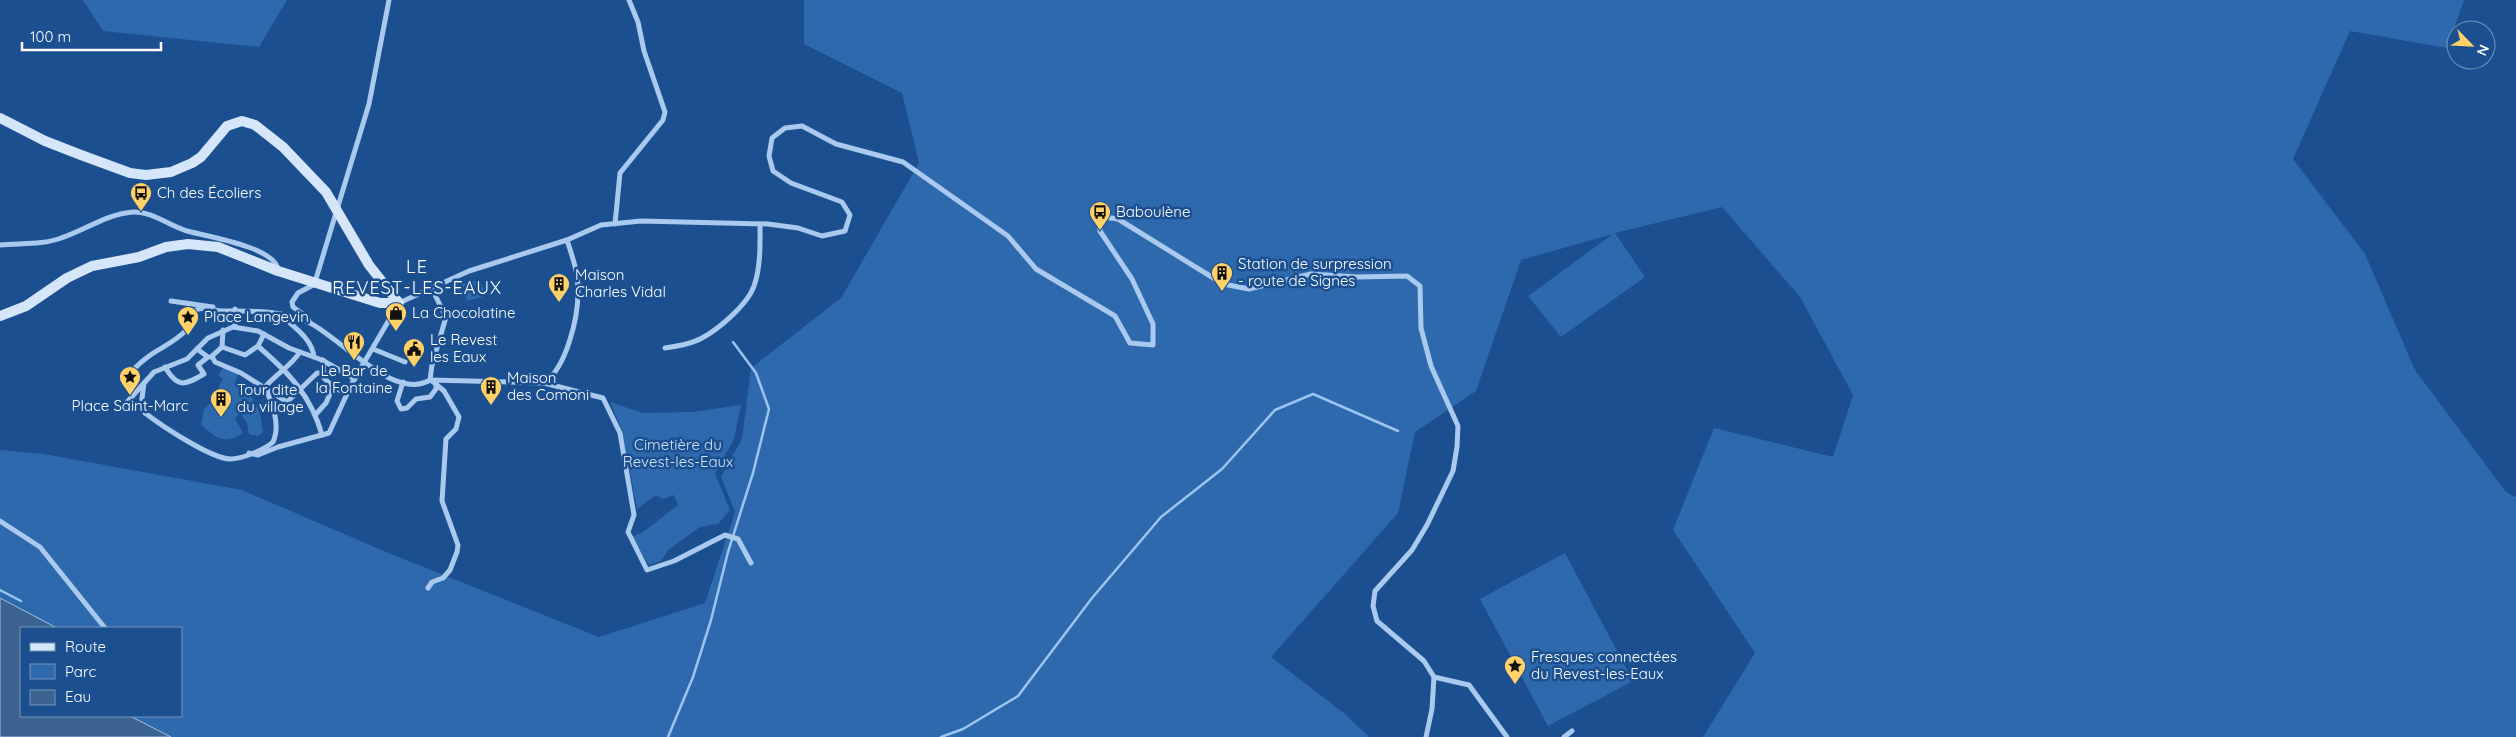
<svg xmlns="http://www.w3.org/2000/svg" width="2516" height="737" font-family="Quicksand,sans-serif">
<rect width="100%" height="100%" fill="#1b4f8f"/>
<g fill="#2e69ad">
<polygon points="83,0 287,0 259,47 103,31"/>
<polygon points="804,0 2464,0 2447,48 2350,31 2293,159 2365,254 2415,370 2506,492 2516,497 2516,737 1703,737 1755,653 1673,530 1714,428 1833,457 1853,395 1800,297 1722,207 1615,233 1645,277 1561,337 1528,296 1613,234 1521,260 1476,391 1415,432 1398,513 1271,657 1345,714 1369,737 171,737 130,716 181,716 181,628 57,628 0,598 0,450 44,454 242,490 386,552 599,637 705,603 735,512 721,477 742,439 751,368 841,298 919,163 902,93 804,44"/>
<polygon points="481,279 485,296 467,301 462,284"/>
<path d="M223,367L239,373L235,383C256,399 260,405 263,432L258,436L249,434L247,423L240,413L235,419L243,433C224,446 216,437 201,425L204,409L213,400L223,378L218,376Z"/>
<polygon points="610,402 643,413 692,412 741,405 734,439 715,474 730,510 718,524 700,527 668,550 661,561 649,565 632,537 643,532 678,505 674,495 663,499 656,495 637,509 622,430"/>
<polygon points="1565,553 1633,681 1548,726 1480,599"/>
</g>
<polygon fill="#3c6290" stroke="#9cc4f0" points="0,598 57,628 21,628 21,716 130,716 171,737 0,737"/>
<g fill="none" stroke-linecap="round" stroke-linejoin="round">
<g stroke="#9cc4f0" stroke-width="2.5">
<polyline points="0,590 21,601"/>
<polyline points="668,737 693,677 711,620 728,552 753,473 769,409 756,373 733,342"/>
<polyline points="941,737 963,729 1018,696 1092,598 1161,517 1222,469 1275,410 1313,394 1398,431"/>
</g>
<g stroke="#a9c9ee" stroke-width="5">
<polyline points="615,224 620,173 663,120 665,112 644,51 638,22 629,0"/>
<path d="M0,245C19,243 43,245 61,238C86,230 106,214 133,212C152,211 169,226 187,231C205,236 276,247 278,270"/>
<polyline points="315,282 369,104 389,0"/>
<polyline points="171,301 213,307"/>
<polyline points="235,309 235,327"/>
<path d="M281,315C293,327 312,338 314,357"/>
<polyline points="310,323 307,317 293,307 292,302 298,293 315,284"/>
<path d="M264,334L258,346L260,348C290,374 311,396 322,435"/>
<polyline points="222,347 245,355 258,346"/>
<path d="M665,348C678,346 691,344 702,338C719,329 748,304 754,286C761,266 760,244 760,224"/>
<polyline points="373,349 405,362"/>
<polyline points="212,356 215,362 241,373 287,402 317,373 323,373"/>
<polyline points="211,357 222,347 223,330"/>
<polyline points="323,360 324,378 333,387 347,394"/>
<path d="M165,367C178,389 185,385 204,374L198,365L208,357L197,349"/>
<polyline points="430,380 432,365 446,317 431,287"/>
<polyline points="403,382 397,401 401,409 407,408 416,399 430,397 436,389 436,384"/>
<path d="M144,383L141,406L145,413C162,426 210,458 230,459C242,459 264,450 273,442C281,425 272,403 265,387C276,374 291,366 300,352"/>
<path d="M544,383C566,368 578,319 578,292C579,274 572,256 567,240"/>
<path d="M135,392L131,390C122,375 141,362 152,354C162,347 178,340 186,330C189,324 190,313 196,310C203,306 214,311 222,311C250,311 281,310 308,322C339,336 394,402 430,380L544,383L603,398L620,433L634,515L628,532L647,570L674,561L725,535L738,539L751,563"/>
<polyline points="120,410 154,372 187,359 208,338 233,327 258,331 289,348 322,360 355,379"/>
<polyline points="316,414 326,403 333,387"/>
<polyline points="249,453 258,455 278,447 329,433 352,383 399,303 469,271 567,240 601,225 641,221 768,224 798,228 822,236 845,231 850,215 842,202 791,183 773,171 769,156 772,138 785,128 802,126 836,144 903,162 1008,236 1036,269 1115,316 1130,343 1153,345 1153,324 1132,279 1100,231 1099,221 1104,217 1118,219 1223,284 1249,289 1311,274 1357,277 1407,276 1420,286 1421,328 1431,366 1458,426 1457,447 1453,471 1427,525 1412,550 1375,591 1373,606 1377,621 1424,661 1434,677 1469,685 1507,737"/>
<polyline points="0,521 40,547 105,628"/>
<polyline points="428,588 432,582 443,578 450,570 457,552 458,545 442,501 446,439 456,429 459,417 444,391 431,380"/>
<polyline points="1426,737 1432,709 1434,677"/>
<polyline points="1564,737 1572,731"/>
</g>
<g stroke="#d6e6fa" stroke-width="10">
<polyline points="0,118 45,141 81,155 130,173 146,175 171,172 192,163 201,157 227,126 242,121 255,125 283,147 326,192 369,265 399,303"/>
<polyline points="0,316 26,306 67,278 92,266 139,257 166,247 188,244 218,247 278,271 380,303 399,303"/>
</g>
</g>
<defs>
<g id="bus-pin" transform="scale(1.125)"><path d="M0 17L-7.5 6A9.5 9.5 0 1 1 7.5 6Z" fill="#ffd166" stroke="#1b4f8f"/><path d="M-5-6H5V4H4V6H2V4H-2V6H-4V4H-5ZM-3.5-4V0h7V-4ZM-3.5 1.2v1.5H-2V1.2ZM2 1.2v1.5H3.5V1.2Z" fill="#111"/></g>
<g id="building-pin" transform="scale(1.125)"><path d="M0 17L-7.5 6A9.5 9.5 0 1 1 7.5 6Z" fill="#ffd166" stroke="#1b4f8f"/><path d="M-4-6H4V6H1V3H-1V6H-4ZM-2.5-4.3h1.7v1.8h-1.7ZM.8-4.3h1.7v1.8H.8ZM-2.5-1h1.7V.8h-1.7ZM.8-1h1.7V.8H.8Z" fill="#111"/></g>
<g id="shop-pin" transform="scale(1.125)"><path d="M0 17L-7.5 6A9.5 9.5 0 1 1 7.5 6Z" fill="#ffd166" stroke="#1b4f8f"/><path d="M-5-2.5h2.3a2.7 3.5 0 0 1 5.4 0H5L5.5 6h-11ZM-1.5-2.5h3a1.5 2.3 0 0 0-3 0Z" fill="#111"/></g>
<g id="sight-pin" transform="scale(1.125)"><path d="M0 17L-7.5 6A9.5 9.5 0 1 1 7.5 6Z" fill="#ffd166" stroke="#1b4f8f"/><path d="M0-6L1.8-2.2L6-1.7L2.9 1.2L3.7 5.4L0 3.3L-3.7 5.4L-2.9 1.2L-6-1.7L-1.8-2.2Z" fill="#111"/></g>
<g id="restaurant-pin" transform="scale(1.125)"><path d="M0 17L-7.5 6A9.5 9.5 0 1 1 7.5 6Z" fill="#ffd166" stroke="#1b4f8f"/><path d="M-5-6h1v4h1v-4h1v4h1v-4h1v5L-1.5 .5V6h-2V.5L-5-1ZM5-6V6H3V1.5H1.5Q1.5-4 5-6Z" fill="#111"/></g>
<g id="civic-pin" transform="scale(1.125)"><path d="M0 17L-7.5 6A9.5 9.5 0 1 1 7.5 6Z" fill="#ffd166" stroke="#1b4f8f"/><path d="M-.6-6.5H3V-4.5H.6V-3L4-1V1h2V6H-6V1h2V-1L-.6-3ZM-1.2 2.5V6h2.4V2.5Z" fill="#111"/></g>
</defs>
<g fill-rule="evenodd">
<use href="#bus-pin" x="141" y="193"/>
<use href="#bus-pin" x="1100" y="212"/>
<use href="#building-pin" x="1222" y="273"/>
<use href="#building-pin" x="559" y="284"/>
<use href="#shop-pin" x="396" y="313"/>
<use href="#sight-pin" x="188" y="317"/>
<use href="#restaurant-pin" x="354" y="342"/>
<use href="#civic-pin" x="414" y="349"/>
<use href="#sight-pin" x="130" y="377"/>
<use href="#building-pin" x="491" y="387"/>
<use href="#building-pin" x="221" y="399"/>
<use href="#sight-pin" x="1515" y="666"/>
</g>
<g text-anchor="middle" stroke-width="5" stroke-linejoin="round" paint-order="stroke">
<g font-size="15" fill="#fff" stroke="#1b4f8f" text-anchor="start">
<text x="157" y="198">Ch des Écoliers</text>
<text x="1116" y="217">Baboulène</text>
<text x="1238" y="269">Station de surpression<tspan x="1238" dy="17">- route de Signes</tspan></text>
<text x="575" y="280">Maison<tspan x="575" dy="17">Charles Vidal</tspan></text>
<text x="412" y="318">La Chocolatine</text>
<text x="204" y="322">Place Langevin</text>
<text x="430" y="345">Le Revest<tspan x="430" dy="17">les Eaux</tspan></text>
<text x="354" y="376" text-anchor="middle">Le Bar de<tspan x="354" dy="17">la Fontaine</tspan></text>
<text x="507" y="383">Maison<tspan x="507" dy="17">des Comoni</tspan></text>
<text x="237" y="395">Tour dite<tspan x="237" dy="17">du village</tspan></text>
<text x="130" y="411" text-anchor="middle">Place Saint-Marc</text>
<text x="1531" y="662">Fresques connectées<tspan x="1531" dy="17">du Revest-les-Eaux</tspan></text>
</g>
<g font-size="15" fill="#cfe3fa" stroke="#1b4f8f">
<text x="678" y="450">Cimetière du<tspan x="678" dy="17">Revest-les-Eaux</tspan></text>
</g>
<g font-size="18" letter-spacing="1" fill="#fff" stroke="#1b4f8f">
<text x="417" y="273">LE<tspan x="417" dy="21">REVEST-LES-EAUX</tspan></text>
</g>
</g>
<rect x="20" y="627" width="162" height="90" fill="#1b4f8f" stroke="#7695bc"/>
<rect x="30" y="643" width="25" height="8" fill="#d6e6fa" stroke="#7695bc"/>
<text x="65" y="652" font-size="15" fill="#ffffff">Route</text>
<rect x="30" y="664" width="25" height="15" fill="#2e69ad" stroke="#7695bc"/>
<text x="65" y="677" font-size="15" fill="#ffffff">Parc</text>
<rect x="30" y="690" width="25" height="15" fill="#3c6290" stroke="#7695bc"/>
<text x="65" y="702" font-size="15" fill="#ffffff">Eau</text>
<g transform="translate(2471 45) rotate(114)"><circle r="24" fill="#1b4f8f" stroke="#7695bc"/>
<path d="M0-4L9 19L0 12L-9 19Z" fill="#ffd166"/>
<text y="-8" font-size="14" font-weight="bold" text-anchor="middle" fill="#ffffff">N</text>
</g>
<path d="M22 42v8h139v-8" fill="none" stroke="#ffffff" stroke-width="2.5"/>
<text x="30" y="42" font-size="15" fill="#ffffff" stroke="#1b4f8f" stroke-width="4" paint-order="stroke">100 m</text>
</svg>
